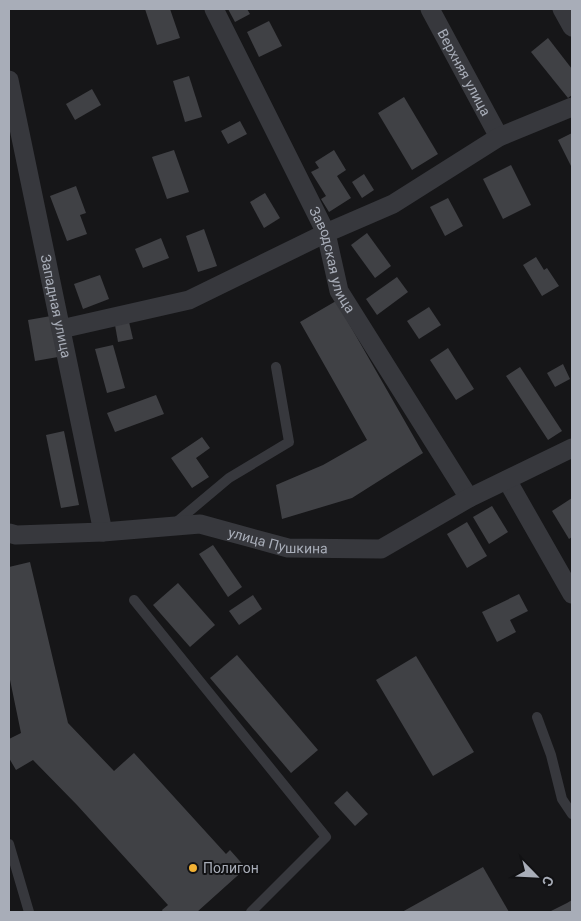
<svg xmlns="http://www.w3.org/2000/svg" width="581" height="921" font-family="Roboto,sans-serif">
<rect width="100%" height="100%" fill="#161618"/>
<g fill="#404145">
<polygon points="145,9 170,9 180,38 157,45"/>
<polygon points="228,9 247,9 250,14 235,22"/>
<polygon points="269,21 282,46 259,57 247,32"/>
<polygon points="548,38 572,69 572,95 568,98 531,52"/>
<polygon points="189,76 202,117 185,122 173,81"/>
<polygon points="92,89 101,105 75,120 66,104"/>
<polygon points="404,97 438,154 412,170 378,113"/>
<polygon points="240,121 247,134 228,144 221,131"/>
<polygon points="572,133 572,168 558,140"/>
<polygon points="174,150 189,192 167,199 152,157"/>
<polygon points="334,150 346,170 337,176 351,198 329,212 321,199 326,196 311,172 319,168 315,162"/>
<polygon points="511,165 531,205 503,219 483,179"/>
<polygon points="364,174 374,190 362,198 352,182"/>
<polygon points="76,186 86,213 80,215 87,234 67,241 50,196"/>
<polygon points="265,193 280,218 264,228 250,202"/>
<polygon points="448,198 463,226 445,236 430,207"/>
<polygon points="204,229 217,266 198,272 186,236"/>
<polygon points="367,233 391,266 375,278 351,245"/>
<polygon points="161,238 169,258 143,268 135,249"/>
<polygon points="536,257 544,270 547,268 559,286 542,296 523,265"/>
<polygon points="100,275 109,299 83,309 74,284"/>
<polygon points="397,277 408,292 377,315 366,299"/>
<polygon points="336,301 423,453 352,498 282,519 276,485 323,465 367,440 300,322"/>
<polygon points="429,307 441,325 419,339 407,321"/>
<polygon points="51,316 58,357 35,361 28,320"/>
<polygon points="129,322 133,339 118,342 115,325"/>
<polygon points="113,345 125,388 107,393 95,349"/>
<polygon points="448,348 474,389 456,400 430,360"/>
<polygon points="563,364 570,379 555,387 547,373"/>
<polygon points="520,367 562,431 548,440 506,376"/>
<polygon points="156,395 164,414 115,432 107,413"/>
<polygon points="64,431 79,505 61,508 46,435"/>
<polygon points="202,437 210,448 196,458 209,477 192,488 171,458"/>
<polygon points="572,498 572,537 569,539 552,511"/>
<polygon points="492,506 508,532 489,544 473,517"/>
<polygon points="467,522 487,556 467,568 447,534"/>
<polygon points="213,545 242,587 228,597 199,554"/>
<polygon points="30,562 68,723 114,771 134,753 226,854 230,850 246,868 197,912 163,912 162,910 168,905 77,805 33,760 16,770 9,758 9,739 21,733 9,675 9,567"/>
<polygon points="178,583 215,625 190,647 153,605"/>
<polygon points="519,594 528,611 510,620 516,632 497,642 482,612"/>
<polygon points="253,595 262,609 239,625 229,611"/>
<polygon points="237,655 318,750 291,773 210,678"/>
<polygon points="416,656 474,752 433,776 376,680"/>
<polygon points="347,791 368,814 355,826 334,803"/>
<polygon points="483,867 509,912 402,912"/>
<polygon points="572,900 572,912 549,912 567,903"/>
</g>
<g fill="none" stroke-linecap="round" stroke-linejoin="round">
<g stroke="#37383d" stroke-width="10">
<polyline points="173,525 229,478 289,442 276,367"/>
<polyline points="134,600 326,837 251,912"/>
<polyline points="537,717 551,755 562,799 572,814"/>
<polyline points="9,844 29,912"/>
</g>
<g stroke="#37383d" stroke-width="19">
<path id="s1" d="M214,9L326,233L339,291L469,498"/>
<path id="s2" d="M430,9L499,137"/>
<polyline points="562,9 572,27"/>
<path id="s3" d="M9,80L103,532"/>
<polyline points="61,329 189,300 326,233 393,204 499,137 572,107"/>
<polyline points="507,480 572,594"/>
<path id="s4" d="M9,533L16,535L103,532L200,524L288,548L381,549L469,498L572,448"/>
</g>
</g>
<circle fill="#f2b134" stroke="#111113" stroke-width="2" cx="193" cy="868" r="5"/>
<g text-anchor="middle" stroke-width="4" stroke-linejoin="round" paint-order="stroke">
<g font-size="14" fill="#a8adb8" stroke="#111113">
<text dy="5" stroke="none"><textPath href="#s2" startOffset="72">Верхняя улица</textPath></text>
<text dy="5" stroke="none"><textPath href="#s1" startOffset="278">Заводская улица</textPath></text>
<text dy="5" stroke="none"><textPath href="#s3" startOffset="231">Западная улица</textPath></text>
<text dy="5" stroke="none"><textPath href="#s4" startOffset="272">улица Пушкина</textPath></text>
</g>
<g font-size="14" fill="#a8adb8" stroke="#111113" text-anchor="start">
<text x="203" y="873">Полигон</text>
</g>
</g>
<rect width="581" height="921" fill="none" stroke="#a8adb8" stroke-width="20"/>
<g transform="translate(536 876) rotate(114)" stroke="#111113" stroke-width="4" paint-order="stroke">
<path d="M0-4L9 19L0 12L-9 19Z" fill="#a8adb8"/>
<text y="-8" font-size="14" font-weight="bold" text-anchor="middle" fill="#a8adb8">С</text>
</g>
</svg>
